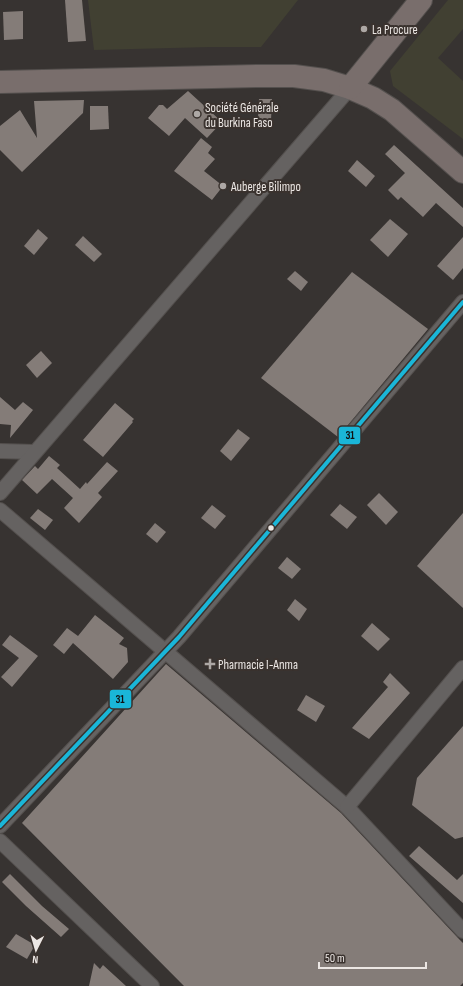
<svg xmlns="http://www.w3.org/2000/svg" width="463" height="986" font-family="'Sofia Sans Condensed',sans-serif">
<rect width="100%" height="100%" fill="#373331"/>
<g fill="#414032">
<polygon points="88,0 298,0 261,47 210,47 94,50"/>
<polygon points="448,0 463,0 463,29 438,58 463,81 463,139 393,86 390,71"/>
</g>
<g fill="#847c78">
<polygon points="65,0 82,0 86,41 68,42"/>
<polygon points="23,11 23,39 4,40 3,12"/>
<polygon points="188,91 222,122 207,138 185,118 169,136 148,118 159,105 163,105 167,109"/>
<polygon points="259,99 272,99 271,120 258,119"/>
<polygon points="84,100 83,113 22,172 0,150 0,126 20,110 37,138 34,101"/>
<polygon points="90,106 108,106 109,129 90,130"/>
<polygon points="201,138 212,147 208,153 215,159 204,171 223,186 212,200 174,171"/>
<polygon points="394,145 463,208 463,227 436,203 423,217 401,197 398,200 388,190 405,173 385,154"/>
<polygon points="357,160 375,176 366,187 348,171"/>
<polygon points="390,219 408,234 388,257 370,240"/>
<polygon points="38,229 48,238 34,255 24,246"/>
<polygon points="83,236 102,254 94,262 75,245"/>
<polygon points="463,237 463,268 453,280 437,266"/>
<polygon points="295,271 308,282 301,291 287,279"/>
<polygon points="352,272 428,329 338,437 261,378"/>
<polygon points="41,351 52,363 37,378 26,365"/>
<polygon points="0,397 15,410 23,402 33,410 10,438 11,425 0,424"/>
<polygon points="115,403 134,419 132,421 133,422 103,457 83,440"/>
<polygon points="238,429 250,438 231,461 220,451"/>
<polygon points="49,456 60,465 57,468 80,489 86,482 87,484 107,462 118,471 98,493 102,497 79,523 64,508 73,498 52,479 37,494 22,480 35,466 38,469"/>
<polygon points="379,493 398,512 386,525 367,505"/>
<polygon points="340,504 357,517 347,529 330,515"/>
<polygon points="212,505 226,516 215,529 201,518"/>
<polygon points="38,509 53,520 45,530 30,518"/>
<polygon points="463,513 463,608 417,566"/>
<polygon points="155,523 166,532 157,543 146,534"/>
<polygon points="287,557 301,569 292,579 278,568"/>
<polygon points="295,599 307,609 299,621 287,610"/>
<polygon points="95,615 124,638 119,644 127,648 128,662 113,679 73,643 64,654 53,645 67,628 78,636"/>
<polygon points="372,623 390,639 378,651 361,636"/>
<polygon points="10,635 38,656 12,687 1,677 19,658 2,645"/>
<polygon points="166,664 341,813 458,938 463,943 463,983 460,986 184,986 22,823"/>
<polygon points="390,673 410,693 369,739 352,728 388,687 383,682"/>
<polygon points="306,695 325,706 316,722 297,710"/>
<polygon points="463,726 463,837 455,839 412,805 417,778"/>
<polygon points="419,846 457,880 463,874 463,903 409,856"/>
<polygon points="10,874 42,906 69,929 61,937 26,906 2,882"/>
<polygon points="16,934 35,945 27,959 6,947"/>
<polygon points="94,963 100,969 103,965 126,986 89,986"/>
</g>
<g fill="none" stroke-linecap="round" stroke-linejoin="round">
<g stroke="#54504e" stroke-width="16">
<g id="minor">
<polyline points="0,451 34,452"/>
<polyline points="0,493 350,88"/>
<polyline points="0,510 347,807 463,931"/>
<polyline points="347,807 463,668"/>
<polyline points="0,826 179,637 463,302"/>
<polyline points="0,841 152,986"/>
</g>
</g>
<g stroke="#54504e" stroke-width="24">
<g id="trunk">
<polyline points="0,82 258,76 294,76 324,80 350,88 373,98 392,110 463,172"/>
<polyline points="350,88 421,0"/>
</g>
</g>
<use href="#minor" stroke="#656261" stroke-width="14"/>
<use href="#trunk" stroke="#796e6c" stroke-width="22"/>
<g stroke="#3a322e" stroke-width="7">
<polyline id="bus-1" points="0,826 179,637 463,302"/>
</g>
<use href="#bus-1" stroke="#1ab6d8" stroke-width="4"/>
</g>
<g fill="#ada8a5" stroke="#3a322e" stroke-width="1.5">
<circle cx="364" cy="29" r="4"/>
<circle cx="197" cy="114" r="4"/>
<circle cx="223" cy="186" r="4"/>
<path d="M208 658h4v4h4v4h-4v4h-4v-4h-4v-4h4z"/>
</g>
<circle fill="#ece7e4" stroke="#3a322e" stroke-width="1.5" cx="271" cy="528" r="3.5"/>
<g text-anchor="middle" stroke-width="4" stroke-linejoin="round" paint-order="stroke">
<g font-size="13" fill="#ece7e4" stroke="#3a322e" text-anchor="start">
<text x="372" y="34">La Procure</text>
<text x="205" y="112">Société Générale<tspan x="205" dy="15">du Burkina Faso</tspan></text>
<text x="231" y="191">Auberge Bilimpo</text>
<text x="218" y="669">Pharmacie I-Anma</text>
</g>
</g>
<g stroke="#3a322e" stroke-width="1.5">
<rect x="338" y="426" width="23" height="19" rx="4" fill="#1ab6d8"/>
<rect x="109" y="689" width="23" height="20" rx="4" fill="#1ab6d8"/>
</g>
<g font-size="11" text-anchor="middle" font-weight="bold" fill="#111">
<text x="350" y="439">31</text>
<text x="120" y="703">31</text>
</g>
<g transform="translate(36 950) rotate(185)" stroke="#3a322e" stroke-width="3" paint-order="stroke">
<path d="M0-3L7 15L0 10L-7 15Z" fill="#ece7e4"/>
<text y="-6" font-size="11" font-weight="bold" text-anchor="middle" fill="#ece7e4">N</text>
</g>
<path d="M319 962v6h107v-6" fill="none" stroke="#ece7e4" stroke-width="2"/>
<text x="325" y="962" font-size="12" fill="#ece7e4" stroke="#3a322e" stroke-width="3" paint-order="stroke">50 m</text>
</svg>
